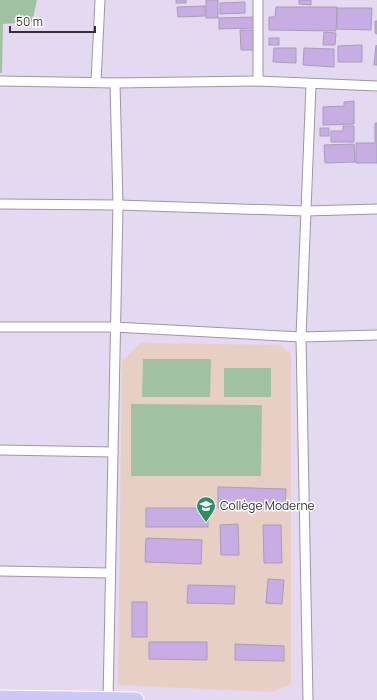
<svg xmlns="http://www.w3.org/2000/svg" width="377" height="700" font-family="Manrope,sans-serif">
<rect width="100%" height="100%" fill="#e4d9f1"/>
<polygon fill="#e7cfc6" points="141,343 280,345 291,354 291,684 272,692 118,685 122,361"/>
<g fill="#a1c1a4">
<polygon points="0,0 37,0 32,22 3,24 2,73 0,73"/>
<polygon points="143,359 211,359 210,397 142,397"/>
<rect x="224" y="368" width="47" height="29"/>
<polygon points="131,404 262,405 261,476 131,476"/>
</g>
<g fill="#c8ade5" stroke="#a89db4">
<rect x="176" y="0" width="10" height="3"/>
<rect x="206" y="0" width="12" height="18"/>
<polygon points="299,0 311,0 311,5 299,4"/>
<polygon points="245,2 245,13 220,14 220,3"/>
<polygon points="205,6 205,16 178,17 177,7"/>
<polygon points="276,7 337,7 336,31 269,30 269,17 275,17"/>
<polygon points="337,8 372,8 371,30 337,29"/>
<polygon points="254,17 254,28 219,29 219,18"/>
<polygon points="375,21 377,21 377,34 375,33"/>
<polygon points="240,30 255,30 255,50 241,50"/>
<polygon points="324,32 336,33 335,45 323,45"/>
<rect x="269" y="38" width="10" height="7"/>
<polygon points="362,45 362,62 338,62 338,46"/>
<polygon points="376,45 377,46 377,65 374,65"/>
<polygon points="274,48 296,48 296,63 273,62"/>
<polygon points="304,48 334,49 334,67 303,65"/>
<polygon points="354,101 354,124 323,125 323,107 344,106 344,102"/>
<polygon points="375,123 377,123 377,163 356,163 356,143 375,143"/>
<polygon points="343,126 354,126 354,142 331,142 331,131 343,131"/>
<rect x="320" y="128" width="9" height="8"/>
<polygon points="354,144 355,162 325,163 324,145"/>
<polygon points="218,487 286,489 285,509 218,508"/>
<rect x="146" y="508" width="62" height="19"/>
<polygon points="238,524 239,555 221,555 220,525"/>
<polygon points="263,525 281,525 282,563 264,563"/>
<polygon points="146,538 202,540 201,564 145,562"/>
<polygon points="268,579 284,580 282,604 266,603"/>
<polygon points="188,585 235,586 234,604 187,603"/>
<rect x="132" y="602" width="15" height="35"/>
<polygon points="149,642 207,642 207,660 149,659"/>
<polygon points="235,644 284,646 284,661 235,660"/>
</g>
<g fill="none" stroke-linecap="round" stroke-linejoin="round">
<g stroke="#9e94aa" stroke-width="11">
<g id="street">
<polyline points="0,81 115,83 258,81 377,86"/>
<polyline points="258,81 258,0"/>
<polyline points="96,82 100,0"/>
<polyline points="0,204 118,205 306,211 377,209"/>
<polyline points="0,327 114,327 301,337 377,335"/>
<polyline points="0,450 113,452"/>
<polyline points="0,571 109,573"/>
<polyline points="108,700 118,205 115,83"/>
<polyline points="308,700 301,337 311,84"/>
</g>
</g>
<g stroke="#fff" stroke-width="17">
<polyline id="primary" points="0,698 136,700"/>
</g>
<use href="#street" stroke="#fff" stroke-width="9"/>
<use href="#primary" stroke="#cdc8f5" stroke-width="15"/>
</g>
<defs>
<g id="school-pin" transform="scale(1)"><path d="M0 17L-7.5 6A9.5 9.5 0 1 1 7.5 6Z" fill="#2e8d66" stroke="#fff"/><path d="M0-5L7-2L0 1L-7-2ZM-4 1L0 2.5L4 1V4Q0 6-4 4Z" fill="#fff"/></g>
</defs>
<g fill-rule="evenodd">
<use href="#school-pin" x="206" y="506"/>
</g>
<g text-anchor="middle" stroke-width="3" stroke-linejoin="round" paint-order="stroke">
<g font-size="12" fill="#332f38" stroke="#fff" text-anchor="start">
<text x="220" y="510">Collège Moderne</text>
</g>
</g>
<path d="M10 26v6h85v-6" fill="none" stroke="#332f38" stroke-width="2"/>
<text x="16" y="26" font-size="12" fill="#332f38" stroke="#ffffff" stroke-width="3" paint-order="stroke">50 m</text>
</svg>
